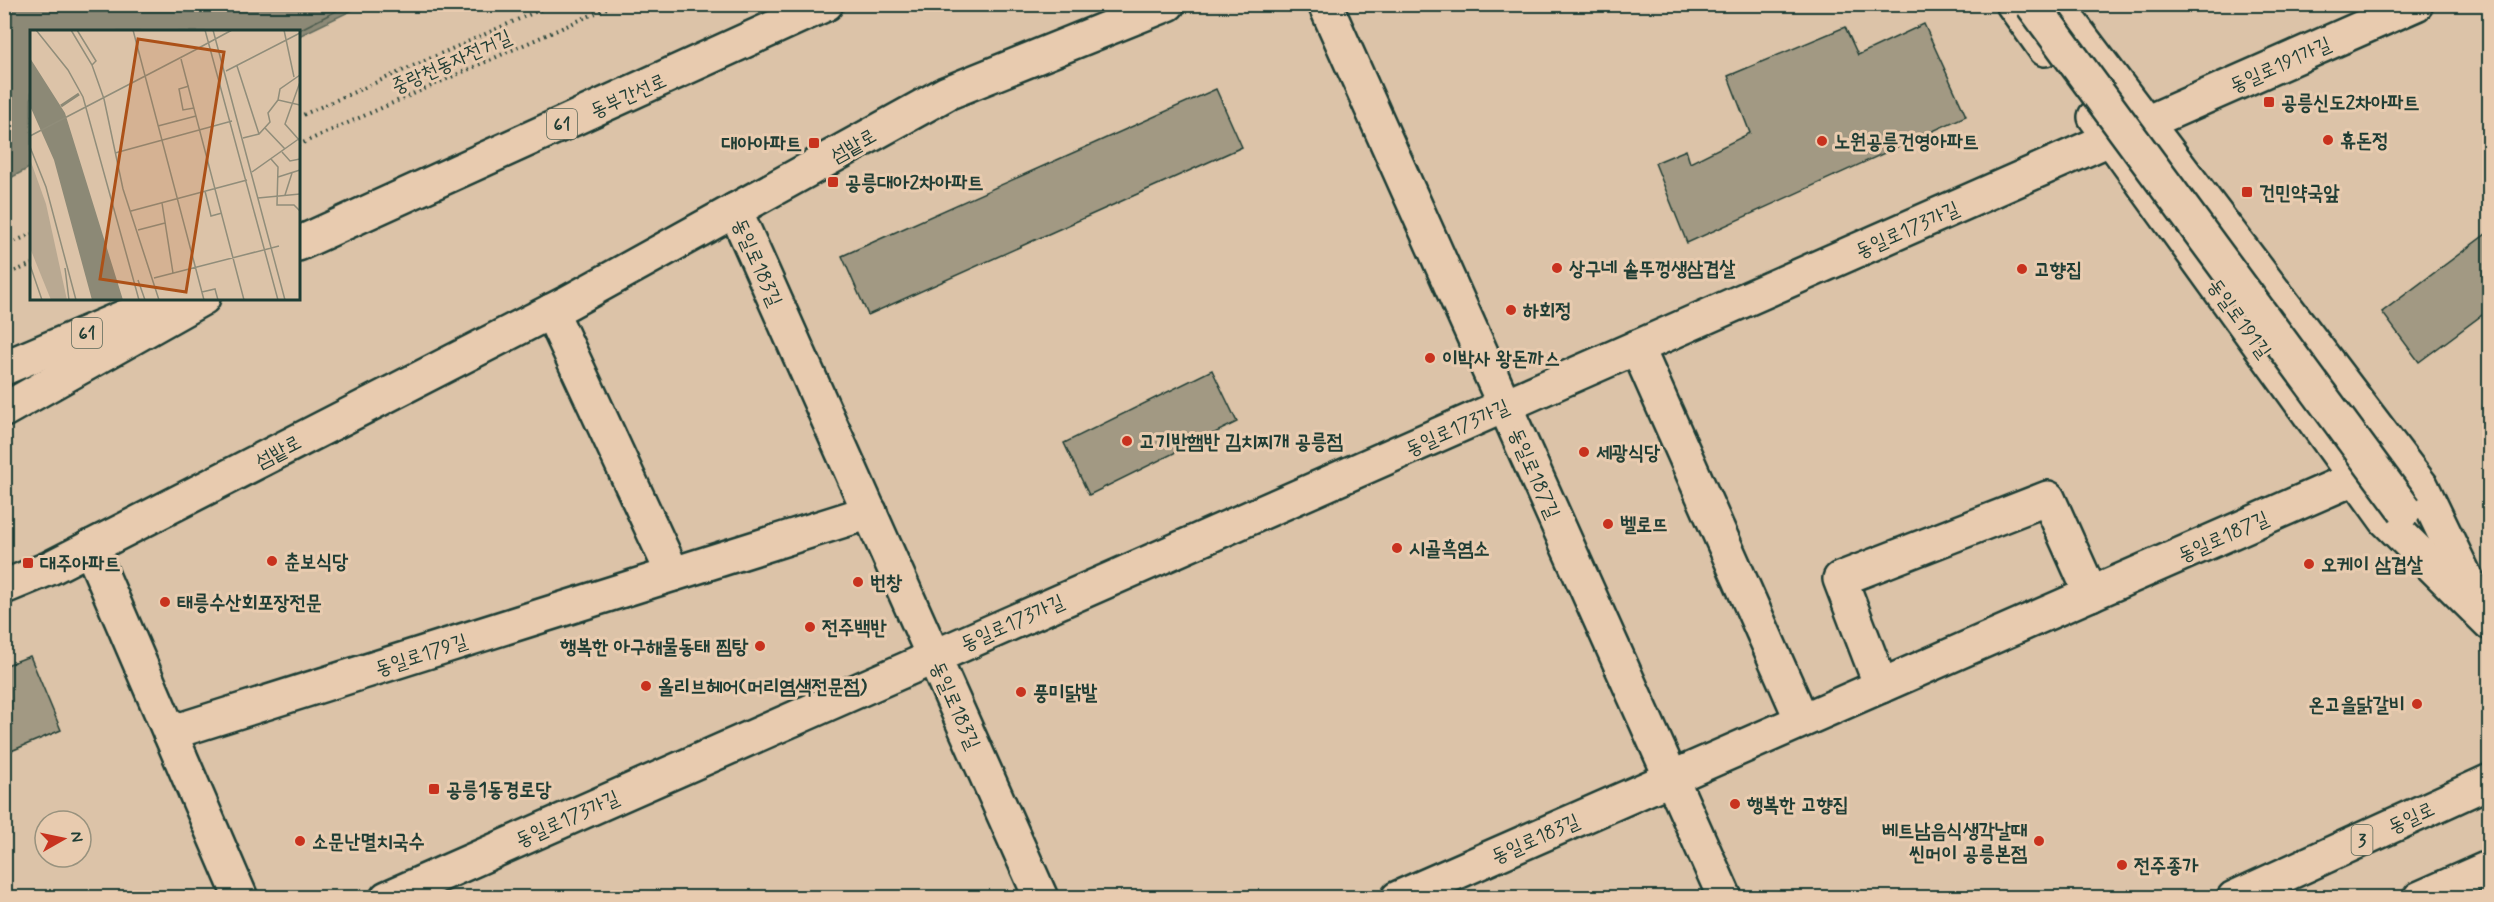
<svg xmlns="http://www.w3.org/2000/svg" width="2494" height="902" font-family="Mynerve,'Poor Story',sans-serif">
<rect width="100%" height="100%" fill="#dcc3a8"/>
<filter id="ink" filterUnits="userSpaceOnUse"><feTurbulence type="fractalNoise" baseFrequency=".0167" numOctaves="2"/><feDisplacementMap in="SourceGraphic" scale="12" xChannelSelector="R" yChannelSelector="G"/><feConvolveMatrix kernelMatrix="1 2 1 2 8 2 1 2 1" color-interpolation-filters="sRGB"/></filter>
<g filter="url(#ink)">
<polygon fill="#8c8976" stroke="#606b5c" stroke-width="1.5" points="5,4 363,4 363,5 299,36 298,32 32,32 31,167 5,181"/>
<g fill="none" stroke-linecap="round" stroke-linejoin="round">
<polyline stroke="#4b5b4e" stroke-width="1.5" points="295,32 350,4"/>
</g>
<g fill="#a29983" stroke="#1f3d34" stroke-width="1.5">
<polygon points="1924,24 1966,116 1687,243 1655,163 1686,150 1690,163 1750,133 1728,76 1845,27 1858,55"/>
<polygon points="1216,89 1242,147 868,315 842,256"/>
<polygon points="2490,231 2490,309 2419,362 2382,312"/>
<polygon points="1212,370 1237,422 1089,495 1064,443"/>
<polygon points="30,656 61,730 4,754 4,666"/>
</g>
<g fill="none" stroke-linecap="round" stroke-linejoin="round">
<g stroke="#1f3d34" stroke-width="38">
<g id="street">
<polyline points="1325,4 1725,898"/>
<polyline points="735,210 1041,898"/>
<polyline points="551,311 673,574"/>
<polyline points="1637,347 1802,720"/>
<polyline points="90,547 241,898"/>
<polyline points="1881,686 1840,579 2048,498 2091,594"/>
<polyline points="170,733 870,512"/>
<polyline points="387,898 2416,4"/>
<polyline points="1398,898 2355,478"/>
</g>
</g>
<g stroke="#1f3d34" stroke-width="38">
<g id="secondary">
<polyline points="2013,4 2045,49"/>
<polyline points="2056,4 2422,487 2474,595"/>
<polyline points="2095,117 2386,520 2490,623"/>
<polyline points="4,587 50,568 569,302 947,93 1168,4"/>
</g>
</g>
<g stroke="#1f3d34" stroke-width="38">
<g id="primary">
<polyline points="2234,898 2490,781"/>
<polyline points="2420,898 2490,867"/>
</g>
</g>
<g stroke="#1f3d34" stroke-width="38">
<g id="highway">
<polyline points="298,244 826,4"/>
<polyline points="4,368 155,304"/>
<polyline points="4,410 203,298"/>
</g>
</g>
<g stroke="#1f3d34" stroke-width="4" stroke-dasharray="1.5 4.5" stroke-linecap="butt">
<polyline points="298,117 553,4"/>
<polyline points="298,145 616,4"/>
<polyline points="4,246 32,234"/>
<polyline points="4,276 32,264"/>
</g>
<use href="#street" stroke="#e8cbaf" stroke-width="33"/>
<use href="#secondary" stroke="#e8cbaf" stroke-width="33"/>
<use href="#primary" stroke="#e8cbaf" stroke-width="33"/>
<use href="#highway" stroke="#e8cbaf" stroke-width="33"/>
<g stroke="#1f3d34" stroke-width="38" stroke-linecap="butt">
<polyline id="secondary-bridge" points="2032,4 2405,510"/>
</g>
<use href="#secondary-bridge" stroke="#e8cbaf" stroke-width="33"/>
</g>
</g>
<g fill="#c8321e" stroke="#e8cbaf" stroke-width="2">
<rect x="2263" y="96" width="12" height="12" rx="3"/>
<circle cx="2328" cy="140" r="6"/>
<circle cx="1822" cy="141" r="6"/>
<rect x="808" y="137" width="12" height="12" rx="3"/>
<rect x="827" y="176" width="12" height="12" rx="3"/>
<rect x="2241" y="186" width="12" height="12" rx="3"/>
<circle cx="1557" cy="268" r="6"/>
<circle cx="2022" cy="269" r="6"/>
<circle cx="1511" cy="310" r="6"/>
<circle cx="1430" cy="358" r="6"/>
<circle cx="1127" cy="441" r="6"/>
<circle cx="1584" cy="452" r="6"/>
<circle cx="1608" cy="524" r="6"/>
<circle cx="1397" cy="548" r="6"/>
<circle cx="272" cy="561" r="6"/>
<rect x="22" y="557" width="12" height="12" rx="3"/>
<circle cx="2309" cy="564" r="6"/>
<circle cx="858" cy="582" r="6"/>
<circle cx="165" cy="602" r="6"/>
<circle cx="810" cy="627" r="6"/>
<circle cx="760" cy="646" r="6"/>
<circle cx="646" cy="686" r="6"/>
<circle cx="1021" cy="692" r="6"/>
<circle cx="2417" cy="704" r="6"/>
<rect x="428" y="783" width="12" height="12" rx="3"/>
<circle cx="1735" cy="804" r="6"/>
<circle cx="300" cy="841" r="6"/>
<circle cx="2039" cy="841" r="6"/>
<circle cx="2122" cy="865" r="6"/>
</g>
<g text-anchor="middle" stroke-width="6" stroke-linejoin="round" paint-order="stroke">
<g fill="#e8cbaf" stroke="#5b6859" stroke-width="1.5">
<rect x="547" y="109" width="30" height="30" rx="4.5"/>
<rect x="72" y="318" width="30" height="30" rx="4.5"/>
<rect x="2351.5" y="825" width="21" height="30" rx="4.5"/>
</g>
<g font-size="18" font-weight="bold" fill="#1f3d34">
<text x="562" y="130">61</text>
<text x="87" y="339">61</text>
<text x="2362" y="846">3</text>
</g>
<g font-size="20" fill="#1f3d34" stroke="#e8cbaf">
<text transform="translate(451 61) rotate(-24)" y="7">중랑천동자전거길</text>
<text transform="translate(2280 64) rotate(-24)" y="7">동일로191가길</text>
<text transform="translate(628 95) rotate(-24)" y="7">동부간선로</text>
<text transform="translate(853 145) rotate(-29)" y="7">섬밭로</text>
<text transform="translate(1907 229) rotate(-24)" y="7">동일로173가길</text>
<text transform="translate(758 262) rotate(66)" y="7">동일로183길</text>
<text transform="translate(2240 318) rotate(54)" y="7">동일로191길</text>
<text transform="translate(1457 427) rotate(-24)" y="7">동일로173가길</text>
<text transform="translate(278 451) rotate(-27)" y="7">섬밭로</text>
<text transform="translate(1535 473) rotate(66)" y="7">동일로187길</text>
<text transform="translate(2223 536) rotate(-24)" y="7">동일로187길</text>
<text transform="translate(1012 622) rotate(-24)" y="7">동일로173가길</text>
<text transform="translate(421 654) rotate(-18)" y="7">동일로179길</text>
<text transform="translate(956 705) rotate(66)" y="7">동일로183길</text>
<text transform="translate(2411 817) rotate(-25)" y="7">동일로</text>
<text transform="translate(567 818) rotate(-24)" y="7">동일로173가길</text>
<text transform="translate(1535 838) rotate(-24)" y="7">동일로183길</text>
</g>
<g font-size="20" font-weight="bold" fill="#1f3d34" stroke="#e8cbaf" text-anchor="start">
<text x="2281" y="109">공릉신도2차아파트</text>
<text x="2340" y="147">휴돈정</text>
<text x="1834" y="148">노원공릉건영아파트</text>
<text x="802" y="150" text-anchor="end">대아아파트</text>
<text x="845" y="189">공릉대아2차아파트</text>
<text x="2259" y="199">건민약국앞</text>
<text x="1569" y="275">상구네 솥뚜껑생삼겹살</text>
<text x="2034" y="276">고향집</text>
<text x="1523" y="317">하회정</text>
<text x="1442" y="365">이박사 왕돈까스</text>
<text x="1139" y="448">고기반햄반 김치찌개 공릉점</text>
<text x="1596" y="459">세광식당</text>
<text x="1620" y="531">벨로뜨</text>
<text x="1409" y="555">시골흑염소</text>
<text x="284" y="568">춘보식당</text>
<text x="40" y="570">대주아파트</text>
<text x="2321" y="571">오케이 삼겹살</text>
<text x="870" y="589">번창</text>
<text x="177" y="609">태릉수산회포장전문</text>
<text x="822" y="634">전주백반</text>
<text x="748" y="653" text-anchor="end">행복한 아구해물동태 찜탕</text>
<text x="658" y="693">올리브헤어(머리염색전문점)</text>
<text x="1033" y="699">풍미닭발</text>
<text x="2405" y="711" text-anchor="end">온고을닭갈비</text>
<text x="446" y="796">공릉1동경로당</text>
<text x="1747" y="811">행복한 고향집</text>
<text x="2027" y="837" text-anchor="end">베트남음식생각날때<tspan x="2027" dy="23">씬머이 공릉본점</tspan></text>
<text x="312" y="848">소문난멸치국수</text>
<text x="2134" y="872">전주종가</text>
</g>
</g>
<g transform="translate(30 30)">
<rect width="270" height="270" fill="#dcc3a8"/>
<path d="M0,129L16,174L37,270H21L0,218Z" fill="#b9a992"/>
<path d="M0,28L35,83L93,270H62L24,130L0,76Z" fill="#8c8976"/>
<path fill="none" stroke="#8c8976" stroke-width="3" d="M31,76L49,64"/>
<path fill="none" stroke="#908d7a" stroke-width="1.5" d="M6,0L38,40L53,67L109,270M41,0L62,35L74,69L93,159L129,270M47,0L66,31L62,35M103,0L174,270M175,0L248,270M183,0L255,270M254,0L264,47M165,20L202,0M151,29L214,270M207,36L229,104M196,41L270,3M270,45L250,59L248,70L270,75M270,52L255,94L270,111M159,56L149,59L153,80L164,78M128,96L166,86M235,98L255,119M0,106L167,19M213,108L229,104L240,92L238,83L248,70M0,117L16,157L46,270M252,122L260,131L270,129M85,123L202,91M241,129L248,137L247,175H264L270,181M222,142L270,108M248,147L270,140M175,161L181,186L192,183M255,165L262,143M228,168L270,164M132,173L143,243M101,181L217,150M108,200L135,193M0,235L12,270M35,238L39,270M124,248L249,216M108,250L115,270M172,262L185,259L188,270"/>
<path fill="#ac5118" fill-opacity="0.15" stroke="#ac5118" stroke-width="3" d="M108,9L194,22L156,262L70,249Z"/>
<rect width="270" height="270" fill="none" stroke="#1f3d34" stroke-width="3"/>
</g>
<rect width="2494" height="902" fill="none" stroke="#e8cbaf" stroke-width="24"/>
<rect x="12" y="12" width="2470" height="878" fill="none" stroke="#1f3d34" stroke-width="2" filter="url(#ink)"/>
<g transform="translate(63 839) rotate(81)"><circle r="28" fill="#e8cbaf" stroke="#98927e" stroke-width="1.5"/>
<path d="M0-4.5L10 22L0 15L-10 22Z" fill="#c8321e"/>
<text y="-9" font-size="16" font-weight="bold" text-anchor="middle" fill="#1f3d34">N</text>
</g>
</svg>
